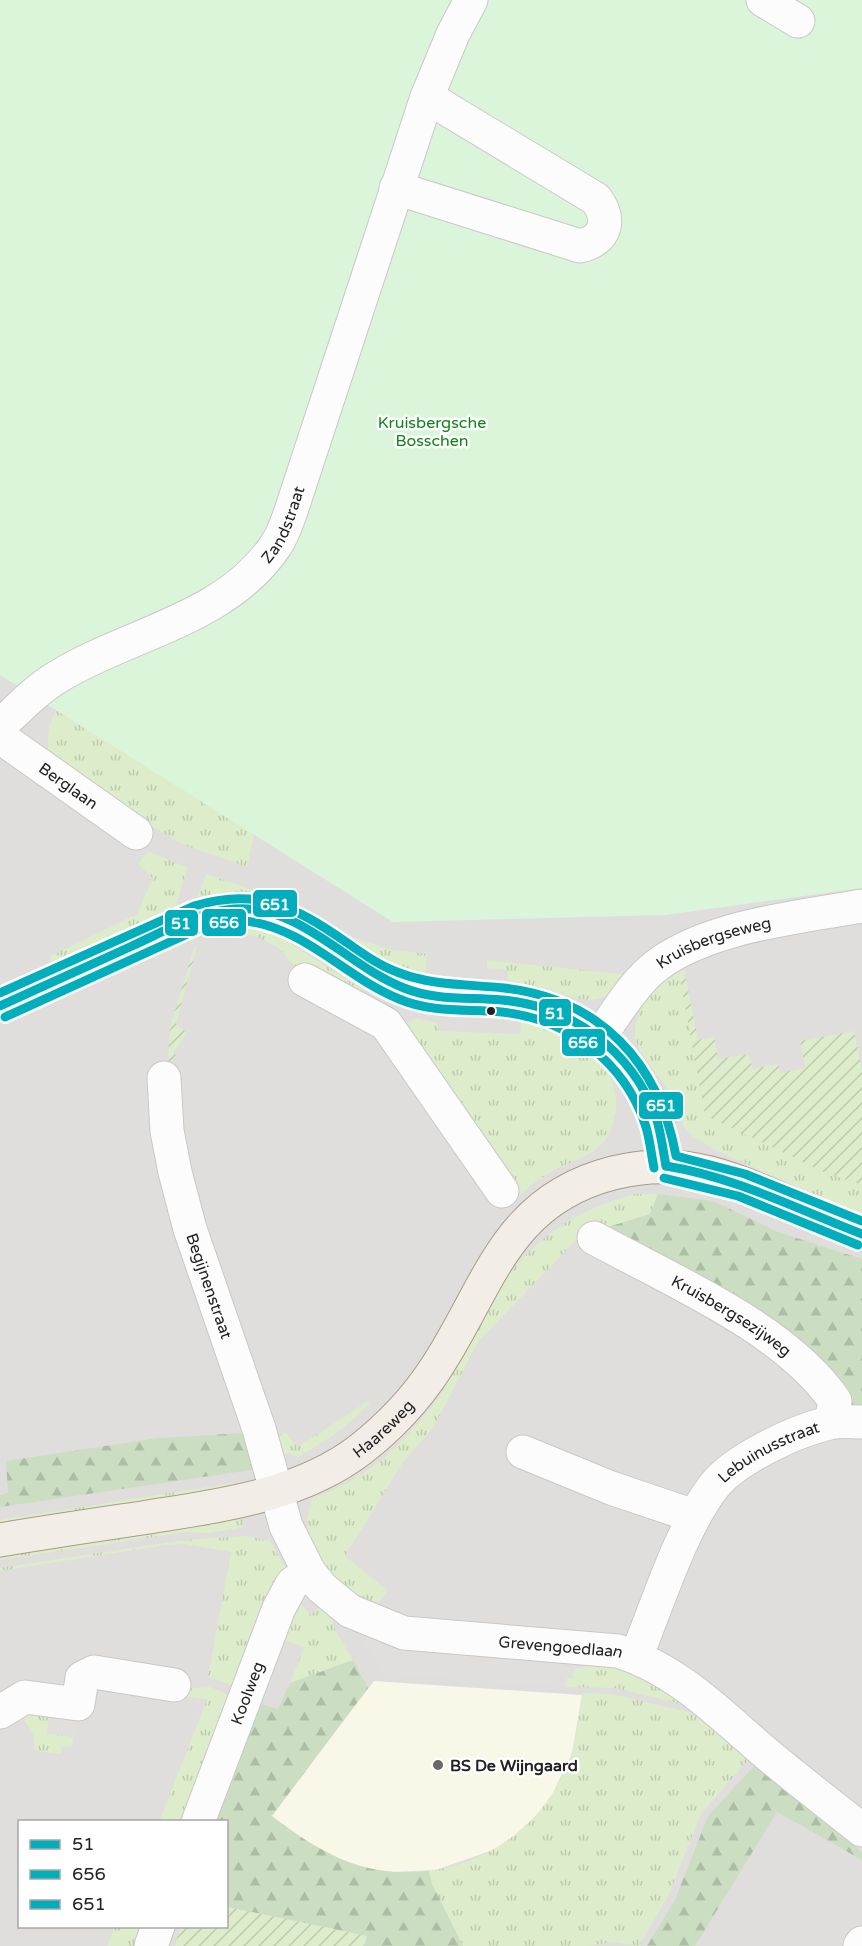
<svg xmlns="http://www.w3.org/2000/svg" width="862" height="1946" font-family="'Varela Round',sans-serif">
<defs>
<pattern id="grass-tufts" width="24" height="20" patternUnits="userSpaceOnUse" patternTransform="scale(1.5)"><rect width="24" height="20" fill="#ddeccb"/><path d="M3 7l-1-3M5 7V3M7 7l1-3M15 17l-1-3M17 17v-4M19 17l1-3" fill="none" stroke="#bdcaae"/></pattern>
<pattern id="forest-firs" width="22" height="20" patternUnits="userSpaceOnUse" patternTransform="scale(1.5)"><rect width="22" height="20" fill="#cbdec1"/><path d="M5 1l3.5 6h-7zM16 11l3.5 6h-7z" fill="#aebea6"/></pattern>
<pattern id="garden-furrows" width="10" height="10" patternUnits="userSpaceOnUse" patternTransform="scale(1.5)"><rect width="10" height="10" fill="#ddeccb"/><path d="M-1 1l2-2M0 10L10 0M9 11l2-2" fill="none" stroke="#bdcaae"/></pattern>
</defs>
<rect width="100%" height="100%" fill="#f0eeeb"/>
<path fill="#dfdedc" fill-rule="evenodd" d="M862,0V1946H0V663ZM20,1822H226V1926H20Z"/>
<polygon fill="#f8f7e8" points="374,1681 582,1695 572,1753 552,1795 535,1817 513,1837 493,1850 436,1870 392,1872 371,1869 346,1862 300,1838 271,1816"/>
<g fill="url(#grass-tufts)">
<path d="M68,694L254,834L247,867L180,843L138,818L48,758C47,729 49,716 68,694Z"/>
<polygon points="148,851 188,868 174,911 53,965 49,957 137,914 153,878 138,864"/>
<polygon points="206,874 261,893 260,896 196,901"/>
<polygon points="241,925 272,932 362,989 354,998 299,972 279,948 255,936 223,932 198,936 198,930"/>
<polygon points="351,937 393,950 427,954 425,978 381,960 350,939"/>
<polygon points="694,959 679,973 705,1115 824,1172 862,1185 862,1216 715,1150 691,1135 684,1127 669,1092 641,1052 635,1039 635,1026 647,993"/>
<path d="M487,960L620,974L629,978C596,1009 588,1001 549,990C536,986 522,984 508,981V970L487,968Z"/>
<path d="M416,1018L438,1023L439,1031L520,1034L521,1021C562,1028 613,1052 616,1100C617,1117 612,1133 600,1146C588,1157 569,1162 555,1170C536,1180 520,1194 504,1209L396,1029Z"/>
<path d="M636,1194H658L650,1214L579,1237L478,1342L433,1428L403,1462L345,1556L388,1591L373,1610L348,1594L308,1546L307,1519L312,1499C324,1493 337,1489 349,1482C379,1467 409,1435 430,1409C453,1379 467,1343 485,1310C518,1249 570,1210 636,1194Z"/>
<path d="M368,1401L370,1403C348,1426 325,1442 298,1457L289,1453L278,1457L272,1443L285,1432L298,1447Z"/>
<polygon points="233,1483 234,1487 0,1524 0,1520"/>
<polygon points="242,1519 244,1527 210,1533 186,1532 0,1560 0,1557"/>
<polygon points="246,1536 270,1541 290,1576 235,1686 208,1677 231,1552 184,1544 166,1545 0,1571 0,1568 185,1540"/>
<polygon points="297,1600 310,1615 319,1608 333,1620 335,1630 353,1660 290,1683 304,1647 276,1637"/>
<path d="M584,1663L632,1669L692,1707L616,1688L565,1687C566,1674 572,1669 584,1663Z"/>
<polygon points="210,1687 234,1697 191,1821 159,1822 207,1700 176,1695 180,1689"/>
<path d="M583,1693L612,1694L692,1713L748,1760L701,1814L668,1896L639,1946L613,1942L588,1946H463L432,1884L429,1871C495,1863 553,1815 572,1752C578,1732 578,1712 583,1693Z"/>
<polygon points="51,1709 47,1733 73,1737 72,1746 62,1747 61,1754 35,1751 33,1734 21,1714"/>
<polygon points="115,1927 152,1927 144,1946 107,1946"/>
</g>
<g fill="url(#forest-firs)">
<polygon points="658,1194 713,1201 778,1232 862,1259 862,1412 853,1417 830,1367 764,1320 595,1231 650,1214"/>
<polygon points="245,1433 257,1469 0,1507 0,1495 8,1493 6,1461 158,1438"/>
<path d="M353,1660L368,1688L272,1816C322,1854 363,1878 429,1871L432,1884L463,1946H364L367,1936L227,1907L226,1822H207L254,1702L278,1709L290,1683Z"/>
<polygon points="755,1765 862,1852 862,1860 777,1812 695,1946 647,1946 675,1900 708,1816"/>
</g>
<polygon fill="#daf5da" points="0,0 862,0 862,888 665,915 393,922 0,675"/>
<g fill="url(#garden-furrows)">
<polygon points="194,947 197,947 176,1024 187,1033 173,1053 176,1055 171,1063 168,1061 170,1027"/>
<polygon points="684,969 698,1040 714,1037 718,1059 749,1054 752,1069 778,1064 780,1073 805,1068 800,1041 854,1031 862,1070 862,1185 824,1172 705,1115 679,973"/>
<polygon points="227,1907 367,1936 364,1946 175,1946 180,1927 226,1926"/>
</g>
<g fill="#e0dfde">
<polygon points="360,1627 584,1658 583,1668 574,1668 573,1678 566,1678 565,1687 386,1673 363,1642"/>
<polygon points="51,1709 76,1713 73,1737 47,1733"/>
</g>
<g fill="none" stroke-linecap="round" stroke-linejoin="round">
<g stroke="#c9c8c7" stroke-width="35">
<g id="minor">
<polyline points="763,0 798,21"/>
<path d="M396,188L580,246C607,240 611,219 596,199L427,97"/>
<path id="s1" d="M0,726C19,708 37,689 59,676C130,633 227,619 276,545C283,535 287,522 291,511L427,97L453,34L471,0"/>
<path id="s2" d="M0,737L136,833"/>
<polyline points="305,980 386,1024 502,1191"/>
<path d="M0,1006L201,915C216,912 231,908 246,909C301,911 353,968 403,988C435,1001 469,998 502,1000C572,1004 628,1049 654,1113C661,1129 662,1149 666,1166"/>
<path id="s3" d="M600,1036C615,1015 631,988 650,971C699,927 799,917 862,906"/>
<path id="s4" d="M164,1078L167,1131L175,1172L190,1229L259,1429L286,1526L309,1572L322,1588L350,1611L404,1633L618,1651C676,1669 717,1711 761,1749C794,1777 828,1803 862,1830"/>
<path id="s5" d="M594,1238C671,1280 786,1329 835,1401L831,1422"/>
<polyline points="523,1452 611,1488 694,1516"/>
<path id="s6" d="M636,1657C657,1606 681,1528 714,1486C735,1459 797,1430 830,1423C840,1420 852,1422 862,1422"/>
<polyline points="0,1712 25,1697 78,1704 82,1678 94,1672 174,1685"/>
<path id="s7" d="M198,1822L279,1608L292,1584L309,1572"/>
<polyline points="151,1946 158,1926"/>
<polyline points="860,1946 862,1943"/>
</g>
</g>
<g stroke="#a79c86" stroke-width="35">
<g id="major">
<path id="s8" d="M0,1540C47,1532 95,1525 142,1518C216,1506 299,1497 361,1449C389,1427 414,1401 434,1371C489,1289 503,1201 613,1173C645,1165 677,1164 710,1173C759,1186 812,1216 862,1234"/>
</g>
</g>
<use href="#minor" stroke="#fdfcfc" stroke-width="33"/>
<use href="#major" stroke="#f3ede7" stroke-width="33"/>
<g stroke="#fff" stroke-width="14">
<g id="bus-1">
<path d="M0,1006C44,986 88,966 132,946C165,931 197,912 234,909C300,904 347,966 404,988C436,1001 469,997 502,1000C572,1006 632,1051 656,1117C661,1133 663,1150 666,1166"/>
<path d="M666,1166C735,1177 797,1209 862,1234"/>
</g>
</g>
<g stroke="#fff" stroke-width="14">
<g id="bus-2">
<path d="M5,1017L205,926C218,924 232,920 245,921C304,927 346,978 399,999C432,1013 467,1009 502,1012C567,1019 624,1061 645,1124C650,1138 651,1154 654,1168"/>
<polyline points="664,1178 738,1196 858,1245"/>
</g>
</g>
<g stroke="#fff" stroke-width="14">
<path id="bus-3" d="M0,993L194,906C257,887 294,906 346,942C362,953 378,965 397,972C432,986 468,984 504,988C601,999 659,1063 676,1156L745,1174L862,1221"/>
</g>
<use href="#bus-1" stroke="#03aebc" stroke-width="9"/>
<use href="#bus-2" stroke="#03aebc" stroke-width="9"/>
<use href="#bus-3" stroke="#03aebc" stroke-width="9"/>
</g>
<circle fill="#222" stroke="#fff" stroke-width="2" cx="491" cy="1011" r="5"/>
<circle fill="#6a6968" stroke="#fff" stroke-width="2" cx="438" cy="1765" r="6"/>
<g text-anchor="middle" stroke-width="5" stroke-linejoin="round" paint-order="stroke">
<g font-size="16" fill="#0c8416" stroke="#fff">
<text x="432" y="428">Kruisbergsche<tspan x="432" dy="18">Bosschen</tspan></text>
</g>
<g font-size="16" fill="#222" stroke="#fff">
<text dy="6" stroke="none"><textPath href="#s1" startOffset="356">Zandstraat</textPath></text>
<text dy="6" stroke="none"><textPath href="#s2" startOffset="84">Berglaan</textPath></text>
<text dy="6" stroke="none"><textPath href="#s3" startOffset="153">Kruisbergseweg</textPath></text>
<text dy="6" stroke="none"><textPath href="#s4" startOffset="214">Begijnenstraat</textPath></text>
<text dy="6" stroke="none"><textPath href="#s5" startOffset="158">Kruisbergsezijweg</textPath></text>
<text dy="6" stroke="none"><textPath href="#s8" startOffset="406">Haareweg</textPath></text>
<text dy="6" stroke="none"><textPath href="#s6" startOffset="254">Lebuinusstraat</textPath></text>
<text dy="6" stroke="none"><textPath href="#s4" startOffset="790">Grevengoedlaan</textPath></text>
<text dy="6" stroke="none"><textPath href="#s7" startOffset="138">Koolweg</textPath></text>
</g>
<g font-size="16" font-weight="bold" fill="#222" stroke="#fff" text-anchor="start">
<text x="450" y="1771">BS De Wijngaard</text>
</g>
</g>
<g stroke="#fff" stroke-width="2">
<rect x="252" y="889" width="46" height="29" rx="6" fill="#03aebc"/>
<rect x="201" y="908" width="46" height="29" rx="6" fill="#03aebc"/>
<rect x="164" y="909" width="35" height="28" rx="6" fill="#03aebc"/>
<rect x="538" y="998" width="34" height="29" rx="6" fill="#03aebc"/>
<rect x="561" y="1028" width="45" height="29" rx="6" fill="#03aebc"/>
<rect x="638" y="1091" width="46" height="29" rx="6" fill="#03aebc"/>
</g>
<g font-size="16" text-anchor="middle" font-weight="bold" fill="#fff">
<text x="275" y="910">651</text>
<text x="224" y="928">656</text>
<text x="181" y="929">51</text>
<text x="555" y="1019">51</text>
<text x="583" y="1048">656</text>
<text x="661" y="1111">651</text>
</g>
<rect x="18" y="1820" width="210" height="108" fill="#ffffff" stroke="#a7a7a7" stroke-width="1.5"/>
<rect x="30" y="1840" width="30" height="9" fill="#03aebc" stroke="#a7a7a7" stroke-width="1.5"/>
<text x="72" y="1850" font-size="18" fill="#222222">51</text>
<rect x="30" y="1870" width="30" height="9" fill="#03aebc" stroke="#a7a7a7" stroke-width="1.5"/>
<text x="72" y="1880" font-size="18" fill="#222222">656</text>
<rect x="30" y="1900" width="30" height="9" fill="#03aebc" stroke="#a7a7a7" stroke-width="1.5"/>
<text x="72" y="1910" font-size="18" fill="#222222">651</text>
</svg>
